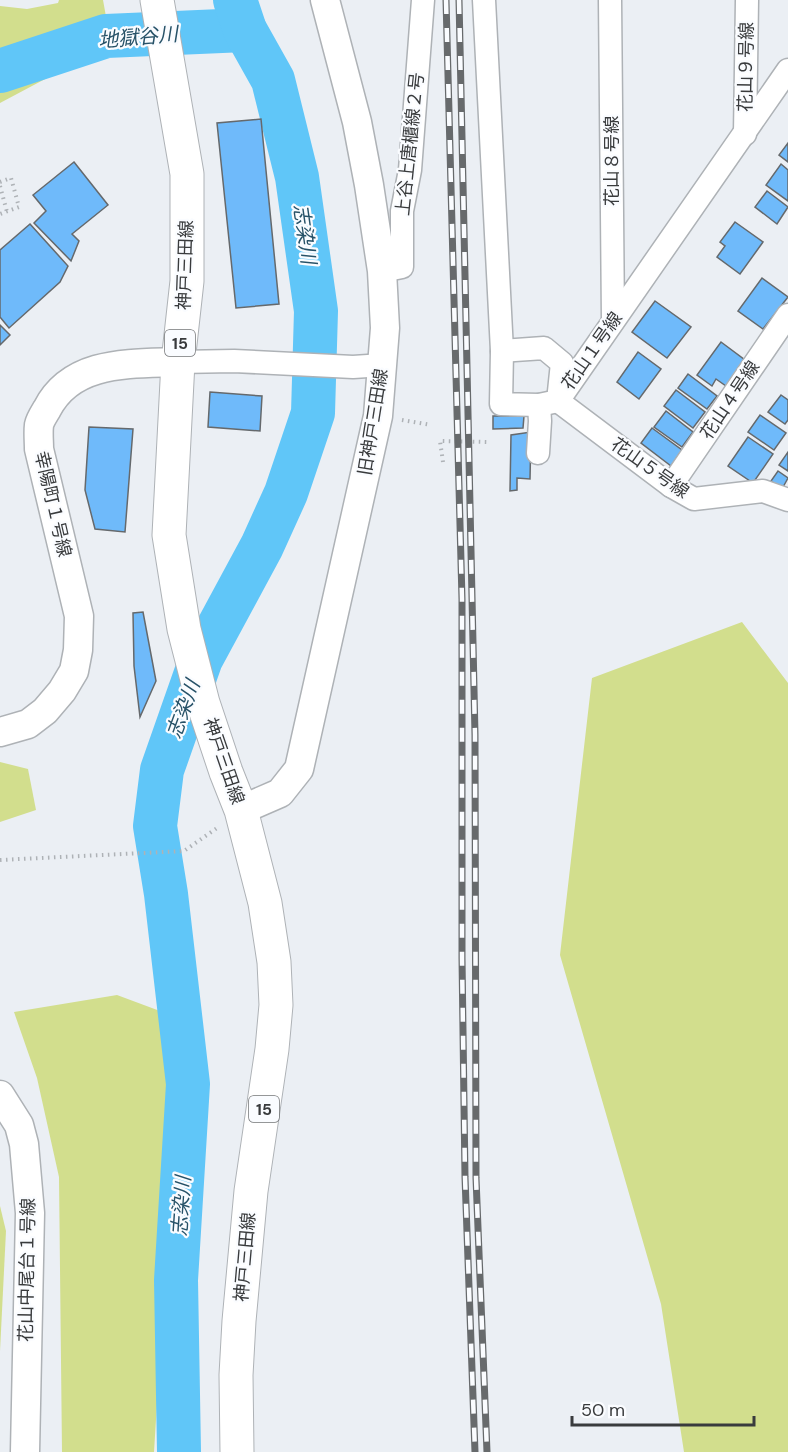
<svg xmlns="http://www.w3.org/2000/svg" width="788" height="1452" font-family="'DM Sans','Noto Sans JP',sans-serif">
<rect width="100%" height="100%" fill="#ebeff4"/>
<g fill="#d2de8d">
<polygon points="59,0 103,0 111,44 0,103 0,6 27,9 58,3"/>
<polygon points="742,622 788,683 788,1452 684,1452 661,1304 560,955 592,678"/>
<polygon points="0,762 28,769 36,810 0,822"/>
<polygon points="117,995 168,1014 170,1192 154,1452 62,1452 59,1177 37,1078 14,1012"/>
<polygon points="0,1206 6,1231 0,1351"/>
</g>
<g fill="none" stroke-linecap="round" stroke-linejoin="round">
<g stroke="#60c6f8" stroke-width="44">
<polyline points="0,71 106,36 245,30"/>
<polyline points="179,1452 176,1280 188,1084 166,894 155,826 162,770 201,659 262,546 286,493 313,413 316,311 297,177 273,80 245,30 235,0"/>
</g>
</g>
<g fill="#6fbafa" stroke="#65696c" stroke-width="1.5">
<polygon points="261,119 279,304 236,308 217,123"/>
<polygon points="788,143 788,162 779,155"/>
<polygon points="74,162 108,205 72,234 79,241 71,261 34,223 46,211 33,195"/>
<polygon points="781,164 788,170 788,201 766,185"/>
<polygon points="767,191 788,207 777,224 755,207"/>
<polygon points="735,222 763,242 740,274 717,257 725,246 720,242"/>
<polygon points="30,224 68,266 60,282 9,328 0,317 0,250"/>
<polygon points="762,278 788,297 763,329 738,311"/>
<polygon points="655,301 691,327 667,358 632,332"/>
<polygon points="0,325 10,335 0,345"/>
<polygon points="721,342 745,360 726,386 716,379 712,386 697,375"/>
<polygon points="638,352 661,369 639,399 617,382"/>
<polygon points="688,374 717,396 707,409 678,388"/>
<polygon points="676,390 705,412 693,428 664,406"/>
<polygon points="210,392 262,396 260,431 208,427"/>
<polygon points="781,395 788,400 788,420 785,424 768,412"/>
<polygon points="666,411 693,432 682,447 654,427"/>
<polygon points="760,415 786,433 774,450 748,432"/>
<polygon points="493,416 524,416 523,428 493,429"/>
<polygon points="89,427 133,429 125,532 95,529 85,490"/>
<polygon points="652,428 682,450 671,466 641,443"/>
<polygon points="531,432 530,479 517,478 517,490 510,491 511,435"/>
<polygon points="748,437 773,454 753,483 728,466"/>
<polygon points="788,452 788,471 779,465"/>
<polygon points="778,471 788,478 782,489 771,481"/>
<polygon points="143,612 156,681 140,717 134,666 133,613"/>
</g>
<g fill="none" stroke-linecap="round" stroke-linejoin="round">
<g stroke="#aeb2b6" stroke-width="25">
<g id="minor">
<polyline points="484,0 502,351 501,404 539,405 558,401 788,70"/>
<polyline points="610,0 613,321"/>
<polyline points="745,134 747,0"/>
<polyline points="382,271 402,267 402,211 410,170 423,0"/>
<polyline points="502,351 544,348 562,363 558,401 671,486 694,499 763,491 788,500"/>
<polyline points="178,362 234,361 353,367 383,365"/>
<polyline points="538,453 540,421 539,405"/>
<polyline points="671,486 788,315"/>
</g>
</g>
<g stroke="#aeb2b6" stroke-width="31">
<g id="tertiary">
<path d="M0,732L28,724L45,711L62,691L74,671L78,650L79,616L39,449C39,441 38,433 39,425C40,420 44,414 47,409C72,360 130,364 178,362"/>
<polyline points="241,810 280,793 299,769 378,416 385,328 382,271 369,185 357,122 325,0"/>
<polyline points="0,1095 19,1125 24,1144 30,1213 25,1452"/>
</g>
</g>
<g stroke="#aeb2b6" stroke-width="35">
<polyline id="primary" points="157,0 187,174 187,281 178,362 169,535 184,629 203,703 226,772 241,810 265,903 274,962 276,1005 272,1049 251,1191 239,1321 236,1375 237,1452"/>
</g>
<g stroke="#aeb2b6" stroke-width="4" stroke-dasharray="1.5 4.5" stroke-linecap="butt">
<polyline points="0,182 11,178 19,207 0,214"/>
<polyline points="0,186 7,212"/>
<polyline points="402,420 431,425"/>
<polyline points="443,462 440,441 487,442"/>
<polyline points="0,860 184,851 217,828"/>
</g>
<use href="#minor" stroke="#fff" stroke-width="22"/>
<use href="#tertiary" stroke="#fff" stroke-width="28"/>
<use href="#primary" stroke="#fff" stroke-width="33"/>
<g stroke="#676a6c" stroke-width="7">
<g id="rail">
<polyline points="446,0 462,599 462,958 465,1177 475,1452"/>
<polyline points="459,0 475,735 476,1178 487,1452"/>
</g>
</g>
<use href="#rail" stroke="#fafcff" stroke-width="4.5" stroke-dasharray="14" stroke-linecap="butt"/>
</g>
<g text-anchor="middle" stroke-width="4.5" stroke-linejoin="round" paint-order="stroke">
<g fill="#fafcff" stroke="#737577" stroke-width="1.5">
<rect x="165" y="330" width="30" height="26" rx="4.5"/>
<rect x="249" y="1096" width="30" height="26" rx="4.5"/>
</g>
<g font-size="16" font-weight="bold" fill="#393b3d">
<text x="180" y="349">15</text>
<text x="264" y="1115">15</text>
</g>
<g font-size="18" fill="#393b3d" stroke="#fafcff">
<text transform="translate(746 67) rotate(-89)" y="6">花山９号線</text>
<text transform="translate(410 144) rotate(-84)" y="6">上谷上唐櫃線２号</text>
<text transform="translate(612 161) rotate(-90)" y="6">花山８号線</text>
<text transform="translate(185 265) rotate(-88)" y="6">神戸三田線</text>
<text transform="translate(592 351) rotate(-55)" y="6">花山１号線</text>
<text transform="translate(730 400) rotate(-56)" y="6">花山４号線</text>
<text transform="translate(373 422) rotate(-81)" y="6">旧神戸三田線</text>
<text transform="translate(650 468) rotate(35)" y="6">花山５号線</text>
<text transform="translate(53 504) rotate(77)" y="6">幸陽町１号線</text>
<text transform="translate(224 761) rotate(71)" y="6">神戸三田線</text>
<text transform="translate(245 1257) rotate(-85)" y="6">神戸三田線</text>
<text transform="translate(27 1270) rotate(-89)" y="6">花山中尾台１号線</text>
</g>
<g font-size="20" font-style="italic" fill="#275268" stroke="#fafcff">
<text transform="translate(138 37) rotate(-5)" y="7">地獄谷川</text>
<text transform="translate(305 234) rotate(82)" y="7">志染川</text>
<text transform="translate(183 709) rotate(-70)" y="7">志染川</text>
<text transform="translate(181 1206) rotate(-86)" y="7">志染川</text>
</g>
</g>
<path d="M572 1416v9h182v-9" fill="none" stroke="#393b3d" stroke-width="3"/>
<text x="581" y="1416" font-size="18" fill="#393b3d" stroke="#fafcff" stroke-width="4.5" paint-order="stroke">50 m</text>
</svg>
